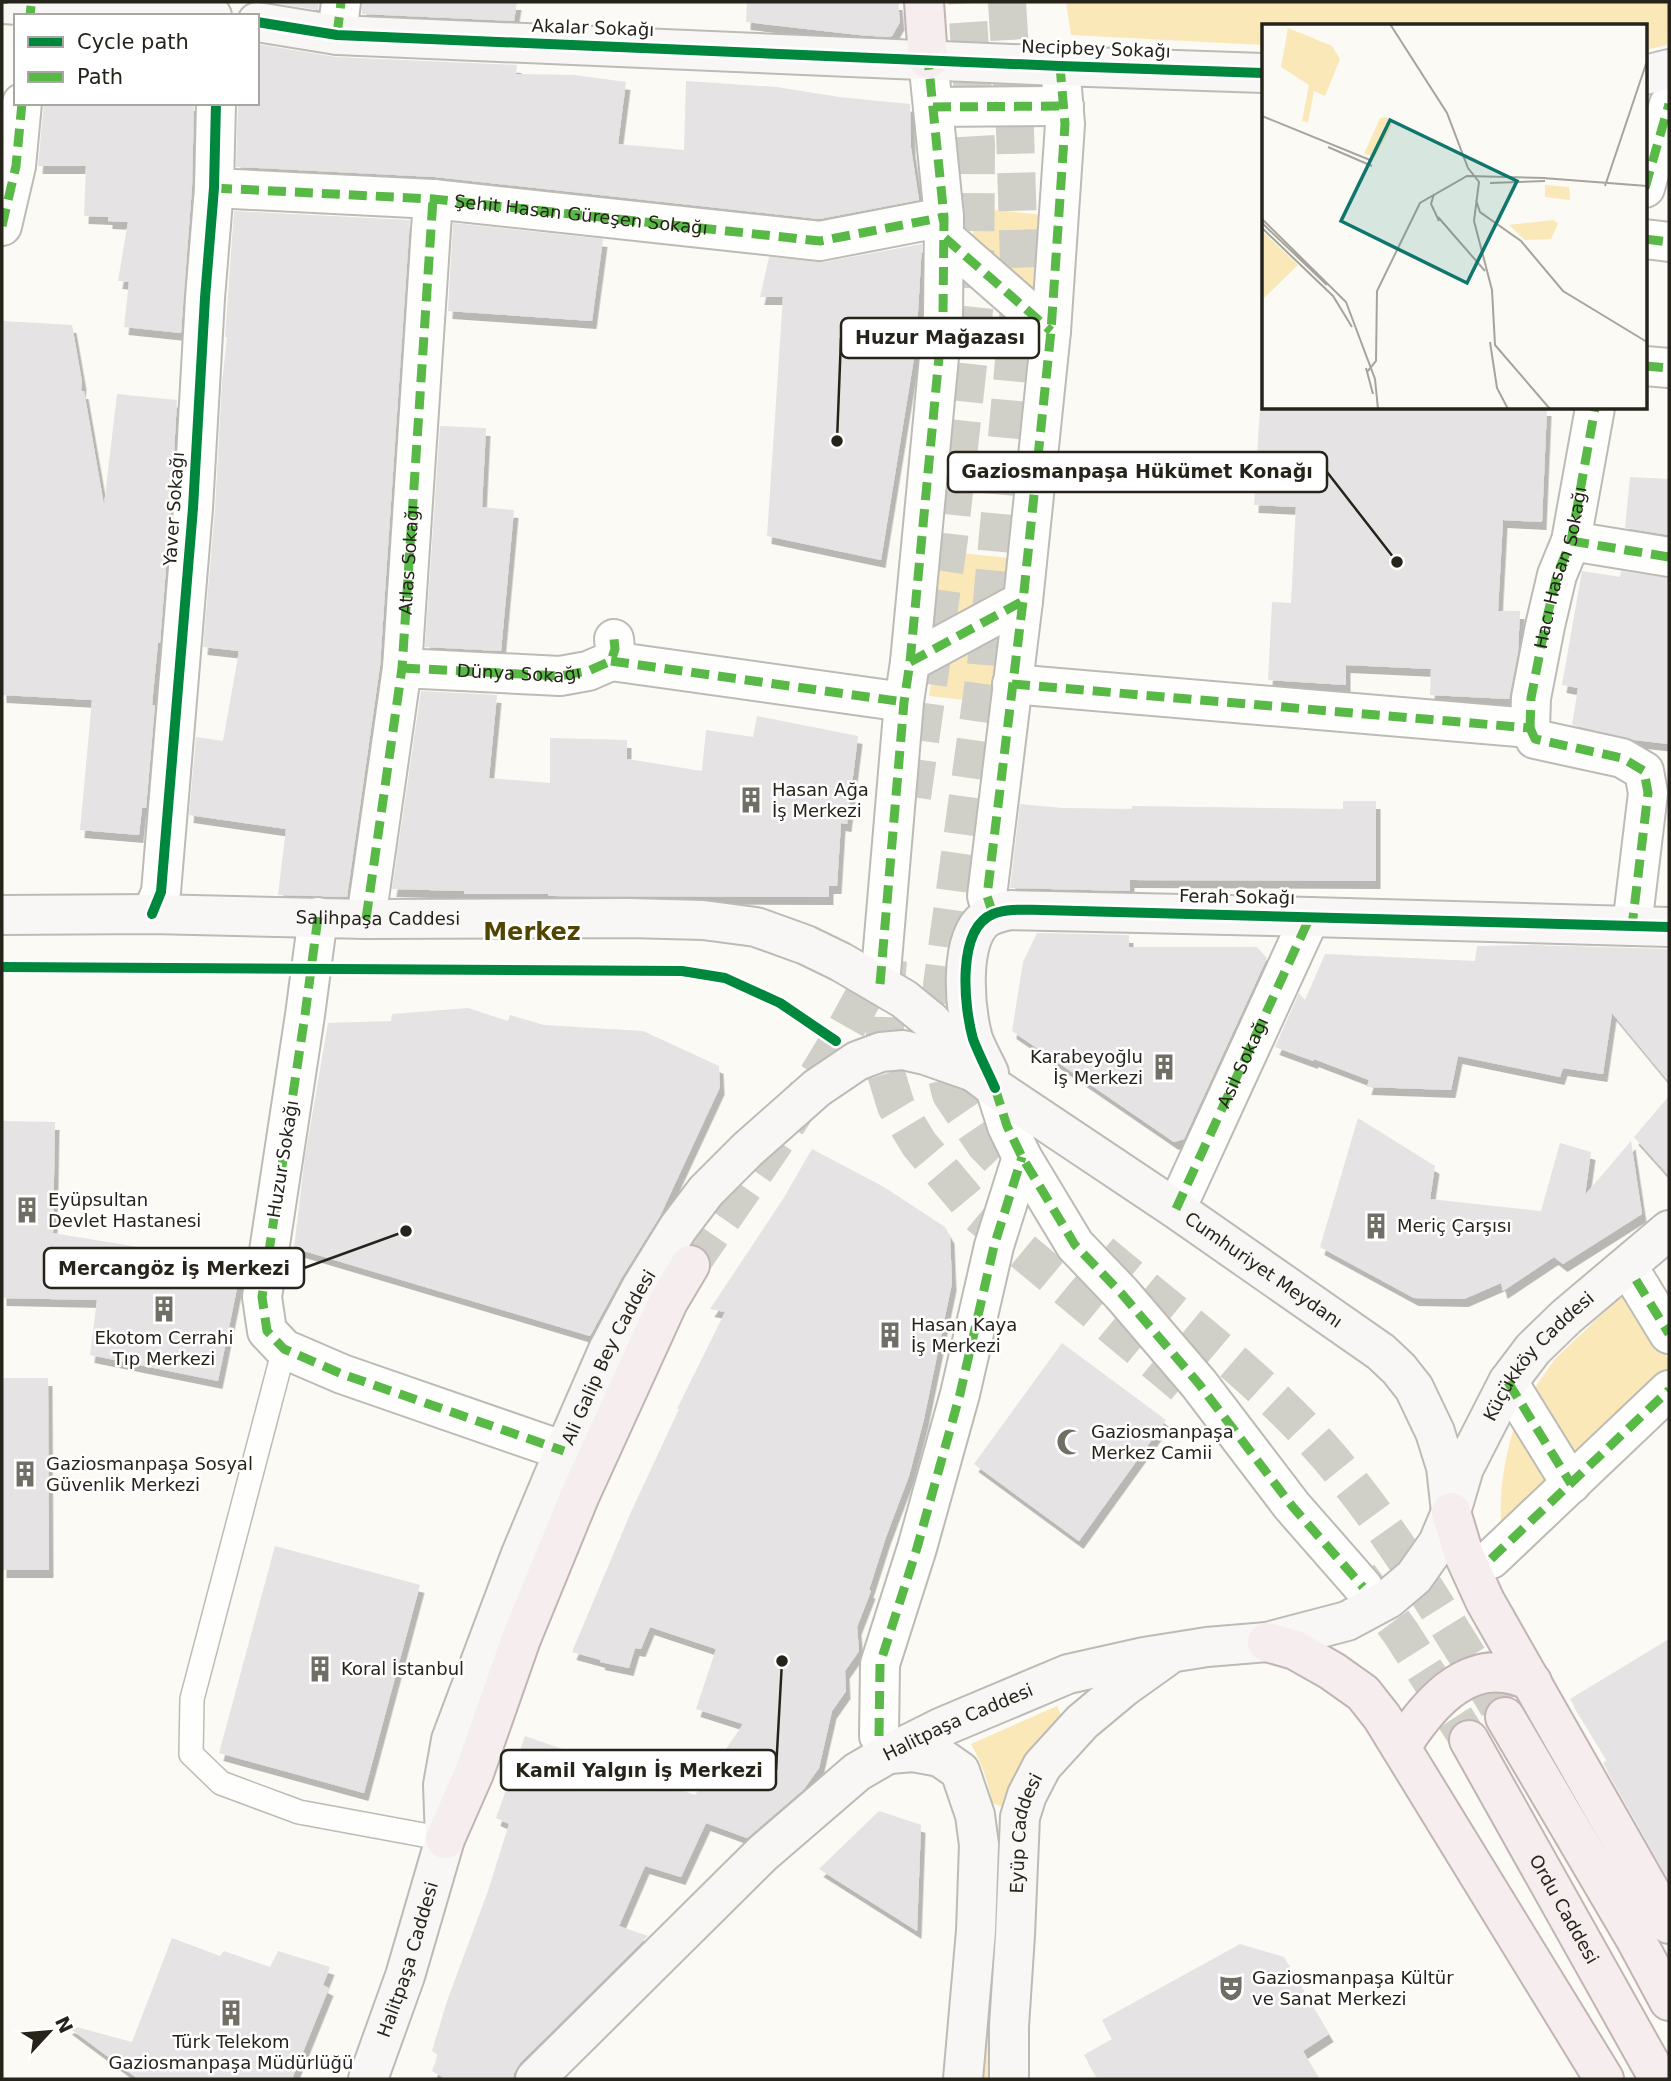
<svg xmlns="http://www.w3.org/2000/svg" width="1671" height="2081" font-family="'DejaVu Sans',sans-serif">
<defs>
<filter id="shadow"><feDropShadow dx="4.5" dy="8" stdDeviation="0" flood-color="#0004"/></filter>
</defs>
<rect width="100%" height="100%" fill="#fbfaf4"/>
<g fill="#fae8b8">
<polygon points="1066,2 1669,2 1667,45 1645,50 1645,26 1263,26 1263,45 1071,35"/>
<polygon points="976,208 1044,215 1032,296 972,240"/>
<polygon points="941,551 1009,558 1004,592 934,631"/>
<polygon points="1004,624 994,703 929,696 934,664"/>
<polygon points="1624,1293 1669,1360 1669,1372 1576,1461 1531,1393 1555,1359"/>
<path d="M1516,1421L1559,1486L1502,1539C1498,1496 1503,1462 1516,1421Z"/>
<path d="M1057,1706L1062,1718L1008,1809L992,1803C988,1781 982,1763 971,1744Z"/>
<polygon points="994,1830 1007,1831 992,2079 976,2079"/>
</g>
<g fill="#e5e3e4" filter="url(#shadow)">
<polygon points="269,2 319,2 318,10"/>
<polygon points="362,2 517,2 514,21 362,14"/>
<polygon points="747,2 898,2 900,22 892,36 888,37 859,35 746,22"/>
<polygon points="257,44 336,57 517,65 516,74 574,75 626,82 618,144 684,150 686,81 777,87 839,97 910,104 911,148 919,200 819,219 435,177 236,167 238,103 257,103"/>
<polygon points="44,103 194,103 192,187 181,333 124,327 129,282 118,281 128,222 108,221 108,217 84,216 86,166 38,166"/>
<polygon points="234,211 410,220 380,666 347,897 278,895 286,829 189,815 196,737 223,741 239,651 203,647 215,509 222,383 227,337 225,337"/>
<polygon points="453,223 603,239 592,321 448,311"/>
<polygon points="922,244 916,346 881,560 767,536 783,297 760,297 769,257 824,262"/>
<polygon points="2,321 72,325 82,382 81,391 84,391 104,505 117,394 177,400 171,506 160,643 158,643 152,705 155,705 146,808 142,808 139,835 80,830 92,700 2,695"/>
<polygon points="1260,408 1547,408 1542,522 1503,520 1498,611 1520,611 1518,652 1509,699 1430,695 1431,669 1346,665 1346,685 1268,680 1272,602 1291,603 1296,507 1254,505"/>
<polygon points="440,426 486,428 482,507 514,510 501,651 425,647"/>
<polygon points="1630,477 1669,479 1669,535 1625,528"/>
<polygon points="1582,571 1620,577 1621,571 1669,578 1669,744 1634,740 1572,725 1578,688 1562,685"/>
<polygon points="421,691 497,695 489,778 550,783 550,738 627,740 627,759 702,771 706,730 753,737 757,716 858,736 847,824 841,823 837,886 829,886 829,897 548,896 548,894 464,894 464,891 392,889"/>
<polygon points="1343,801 1376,801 1376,881 1130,880 1130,891 1010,888 1020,804 1062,808 1132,809 1132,806 1343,809"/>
<polygon points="1037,933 1129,935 1129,947 1257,947 1267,958 1184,1139 1174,1142 1012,1031 1023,962"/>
<polygon points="1528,945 1669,949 1669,1082 1612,1013 1603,1074 1563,1068 1560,1077 1458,1056 1451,1090 1367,1087 1369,1080 1314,1059 1313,1061 1275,1047 1299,993 1305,1000 1325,954 1475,961 1477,946"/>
<polygon points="468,1008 508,1021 510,1015 544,1025 643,1031 719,1066 720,1087 660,1216 622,1277 590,1336 294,1248 305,1157 328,1023 391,1021 392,1014"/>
<polygon points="1669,1096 1669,1176 1634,1137"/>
<polygon points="1358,1118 1435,1166 1430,1199 1541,1211 1560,1143 1591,1152 1585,1195 1631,1141 1642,1214 1563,1264 1554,1257 1503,1291 1501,1283 1464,1299 1414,1298 1320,1247"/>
<polygon points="2,1121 55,1122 53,1233 242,1264 218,1381 90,1355 97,1300 2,1298"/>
<polygon points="812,1149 884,1187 945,1227 950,1236 952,1283 924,1419 909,1476 886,1537 869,1590 871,1591 857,1627 859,1651 845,1671 846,1691 832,1711 819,1768 804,1789 747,1838 706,1823 681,1877 645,1866 619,1926 648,1936 520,2063 514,2073 513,2079 446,2079 432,2071 438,2055 432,2051 447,2001 488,1891 509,1824 496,1818 525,1736 695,1795 743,1724 696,1709 716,1649 650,1627 641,1649 635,1648 629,1668 600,1662 601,1660 572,1652 631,1512 679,1409 677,1409 725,1312 710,1309 783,1199"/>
<polygon points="1062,1343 1166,1420 1079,1541 974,1464"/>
<polygon points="2,1378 48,1378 49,1570 2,1570"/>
<polygon points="275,1546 420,1585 364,1793 219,1753"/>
<polygon points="1669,1639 1669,1880 1603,1763 1607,1760 1570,1699"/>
<polygon points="879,1811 921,1825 917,1931 819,1869"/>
<polygon points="172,1938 220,1956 224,1951 270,1967 278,1951 330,1967 323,1985 329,1988 292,2079 138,2079 68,2027 69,2025 132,2042"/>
<polygon points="1240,1944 1284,1957 1329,2034 1303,2051 1319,2079 1098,2079 1084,2055 1112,2039 1102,2020"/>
</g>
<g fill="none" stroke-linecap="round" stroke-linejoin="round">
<g stroke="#d0cfc8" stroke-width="38" stroke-dasharray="38 19" stroke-linecap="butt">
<polyline points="1007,2 1015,130 1020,296 986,666 942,985 940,1051 951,1094 985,1144 1036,1197"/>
<polyline points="912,797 949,538 975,301 976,145 967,2"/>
<polyline points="888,960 886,986 884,1067 896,1106 919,1144 977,1213 1187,1388"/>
<path d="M1101,1253C1177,1317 1265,1381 1330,1458C1397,1537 1450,1629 1505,1717"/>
<path d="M690,1265C758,1166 830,1068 882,960"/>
<polyline points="1359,1576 1401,1633 1469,1740"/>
</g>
<g stroke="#bdbbb5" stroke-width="26">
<polyline id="lane" points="284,1349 192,1699 191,1754 221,1783 299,1812 445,1839"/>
</g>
<g stroke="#bdbbb5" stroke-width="42">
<g id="street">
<polyline points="337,35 341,2"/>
<polyline points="933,107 1064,106"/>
<path id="s1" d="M214,188L433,199L820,241L944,217"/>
<polyline points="1645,188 1669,104"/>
<polyline points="2,226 16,166 22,103"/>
<polyline points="945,238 1051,331"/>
<polyline points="1645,239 1669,242"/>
<polyline points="1645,366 1669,368"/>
<polyline points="1571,541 1669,557"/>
<polyline points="611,661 904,702"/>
<polyline points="910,662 1023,601"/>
<path id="s2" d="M402,668L560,676L588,671L611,661L615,649L614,639"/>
<polyline points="1012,684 1530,728"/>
<polyline points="1530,728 1531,698 1545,626 1557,575 1571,541 1595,408"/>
<polyline points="1530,728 1535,739 1622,758 1644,771 1648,793 1632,926"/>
<polyline points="152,914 161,892 193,508 205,298 214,188 216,103"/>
<polyline points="993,914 987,896 1023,601 1051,331 1065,124 1060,66"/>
<polyline points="318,917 305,1015 262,1297 267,1331 284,1349 342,1374 564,1451"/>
<path id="s3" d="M366,919L402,668L433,199"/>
<polyline points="880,984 904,702 910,662 943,315 944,217 928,59"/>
<polyline points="995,1088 1007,1126 1022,1157 1075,1245 1121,1293 1199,1384 1292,1506 1363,1587"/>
<polyline points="1176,1209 1310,917"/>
<polyline points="1636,1280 1669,1334"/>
<polyline points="1508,1382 1571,1484"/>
<polyline points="1491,1559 1669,1390"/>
<polyline points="879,1736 880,1664 917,1548 960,1394 994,1246 1022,1157"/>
</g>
</g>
<g stroke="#bdbbb5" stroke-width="42">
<g id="secondary">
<polyline points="2,4 212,16"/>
<polyline points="257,22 337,35 1060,66 1263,73"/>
<polyline points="1645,75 1669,69"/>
<path id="s4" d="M2,915L152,914L366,919L629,918L703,920L756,927L806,945L841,962L904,999L931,1021L974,1072L995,1088L1176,1209L1381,1352L1399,1369L1414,1388L1435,1432L1446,1467L1451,1512"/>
<path d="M989,1073C984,1062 977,1050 973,1039C965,1009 958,940 985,919C992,914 1001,912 1010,910L1310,917L1669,927"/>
<polyline points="890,1754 913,1752 940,1757 960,1771 975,1815 979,1845 976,1931 963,2079"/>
<path id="s5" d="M368,2079L405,1976L445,1839L443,1785L451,1740L521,1554L564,1451L608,1350L641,1288L678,1228L706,1191L747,1150L817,1088L857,1061L881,1052L903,1050L925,1055L974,1072"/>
<path id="s6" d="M535,2079L763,1853L857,1772L888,1754L942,1727L1068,1674L1144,1657L1207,1647L1267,1642L1347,1621L1388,1599L1414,1577L1438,1543L1451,1512L1464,1468L1508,1382L1533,1349L1566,1317L1669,1230"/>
<path id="s7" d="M1009,2079V2026L1015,1935L1020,1817L1027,1795L1042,1766L1082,1722L1124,1687L1166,1657"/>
</g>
</g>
<g stroke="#c3b4b4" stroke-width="42">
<g id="primary">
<polyline points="924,2 928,59"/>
<polyline points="1451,1512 1464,1555 1485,1601 1669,1924"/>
<polyline points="1267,1642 1295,1650 1332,1671 1363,1693 1382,1717 1604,2079"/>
<polyline points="1505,1717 1635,1938 1669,2001"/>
<path id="s8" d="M1469,1740L1659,2079"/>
<path d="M1401,1747C1430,1701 1473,1651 1532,1682"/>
<polyline points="445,1839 474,1773 521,1639 580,1495 668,1302 690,1265"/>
</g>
</g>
<use href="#lane" stroke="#fefefd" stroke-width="23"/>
<use href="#street" stroke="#fefefd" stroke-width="38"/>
<use href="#secondary" stroke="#f9f6f6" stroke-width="38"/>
<use href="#primary" stroke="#f5edee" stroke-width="38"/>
<g stroke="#58b947" stroke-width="9" stroke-dasharray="18 9" stroke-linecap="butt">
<polyline points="3,2 3,4"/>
<polyline points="30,16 31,6"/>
<polyline points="337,35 341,2"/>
<polyline points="933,107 1064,106"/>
<polyline points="214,188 433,199 820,241 944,217"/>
<polyline points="1645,188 1669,104"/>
<polyline points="2,226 16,166 22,103"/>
<polyline points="945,238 1051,331"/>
<polyline points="1645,239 1669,242"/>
<polyline points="1645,366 1669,368"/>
<polyline points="1571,541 1669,557"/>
<polyline points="611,661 904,702"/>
<polyline points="910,662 1023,601"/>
<polyline points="402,668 560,676 588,671 611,661 615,649 614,639"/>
<polyline points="1012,684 1530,728"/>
<path id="s9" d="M1530,728L1531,698L1545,626L1557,575L1571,541L1595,408"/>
<polyline points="1530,728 1535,739 1622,758 1644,771 1648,793 1632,926"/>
<polyline points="993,914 987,896 1023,601 1051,331 1065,124 1060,66"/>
<polyline points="318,917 305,1015 262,1297 267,1331 284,1349 342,1374 564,1451"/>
<polyline points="366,919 402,668 433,199"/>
<polyline points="880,984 904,702 910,662 943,315 944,217 928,59"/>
<polyline points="995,1088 1007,1126 1022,1157 1075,1245 1121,1293 1199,1384 1292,1506 1363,1587"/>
<path id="s10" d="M1176,1209L1310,917"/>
<polyline points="1636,1280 1669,1334"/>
<polyline points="1508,1382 1571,1484"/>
<polyline points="1491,1559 1669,1390"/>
<polyline points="879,1736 880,1664 917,1548 960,1394 994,1246 1022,1157"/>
</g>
<g stroke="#fff" stroke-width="15">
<g id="cycleway">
<polyline points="257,22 337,35 1060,66 1263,73"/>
<polyline points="152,914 161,892 193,508 205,298 214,188 216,103"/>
<polyline points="2,967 682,971 725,978 780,1003 836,1041"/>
<path d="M995,1088C988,1072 979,1055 973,1039C964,1007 956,929 993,914C1008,908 1026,910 1042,910L1669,927"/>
</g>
</g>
<use href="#cycleway" stroke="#00873e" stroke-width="10"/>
</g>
<defs>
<g id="building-bare" transform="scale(2.1)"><path d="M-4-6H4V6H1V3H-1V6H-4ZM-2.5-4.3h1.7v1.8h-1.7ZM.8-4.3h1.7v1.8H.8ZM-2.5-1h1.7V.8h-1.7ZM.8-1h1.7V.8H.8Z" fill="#716e66" stroke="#fff" stroke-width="2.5" paint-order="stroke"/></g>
<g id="mosque-bare" transform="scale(2.1)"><path d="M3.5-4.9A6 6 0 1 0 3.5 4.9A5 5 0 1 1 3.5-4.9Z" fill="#716e66" stroke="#fff" stroke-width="2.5" paint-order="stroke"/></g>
<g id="theatre-bare" transform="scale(2.1)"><path d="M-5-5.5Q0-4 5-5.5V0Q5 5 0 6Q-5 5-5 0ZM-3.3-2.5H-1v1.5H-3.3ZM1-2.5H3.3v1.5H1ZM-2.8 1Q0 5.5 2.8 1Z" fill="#716e66" stroke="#fff" stroke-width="2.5" paint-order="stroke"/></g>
</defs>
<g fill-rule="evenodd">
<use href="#building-bare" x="751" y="800"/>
<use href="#building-bare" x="1164" y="1067"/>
<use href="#building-bare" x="27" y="1210"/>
<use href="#building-bare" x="1376" y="1226"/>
<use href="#building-bare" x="164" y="1309"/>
<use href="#building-bare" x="890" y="1335"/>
<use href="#mosque-bare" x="1070" y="1442"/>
<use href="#building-bare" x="25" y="1474"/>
<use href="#building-bare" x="320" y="1669"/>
<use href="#theatre-bare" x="1231" y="1988"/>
<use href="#building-bare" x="231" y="2013"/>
</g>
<g text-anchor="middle" stroke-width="5" stroke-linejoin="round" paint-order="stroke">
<g font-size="18" fill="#26231a" stroke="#fff">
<text transform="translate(593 28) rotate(2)" y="6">Akalar Sokağı</text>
<text transform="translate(1096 49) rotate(2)" y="6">Necipbey Sokağı</text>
<text dy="6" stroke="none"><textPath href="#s1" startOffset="368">Şehit Hasan Güreşen Sokağı</textPath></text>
<text transform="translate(174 509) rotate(-86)" y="6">Yaver Sokağı</text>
<text dy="6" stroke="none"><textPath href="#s3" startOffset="362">Atlas Sokağı</textPath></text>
<text dy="6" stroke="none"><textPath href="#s9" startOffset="164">Hacı Hasan Sokağı</textPath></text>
<text dy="6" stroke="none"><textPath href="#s2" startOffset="117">Dünya Sokağı</textPath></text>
<text transform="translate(1237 897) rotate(1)" y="6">Ferah Sokağı</text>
<text dy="6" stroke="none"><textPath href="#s4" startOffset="376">Salihpaşa Caddesi</textPath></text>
<text dy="6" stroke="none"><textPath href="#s10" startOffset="161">Asil Sokağı</textPath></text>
<text transform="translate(283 1159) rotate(-81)" y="6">Huzur Sokağı</text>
<text dy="6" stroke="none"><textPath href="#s4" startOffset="1372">Cumhuriyet Meydanı</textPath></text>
<text dy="6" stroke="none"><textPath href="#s5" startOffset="766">Ali Galip Bey Caddesi</textPath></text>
<text dy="6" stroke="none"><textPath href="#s6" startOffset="1300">Küçükköy Caddesi</textPath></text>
<text dy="6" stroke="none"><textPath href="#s6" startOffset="558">Halitpaşa Caddesi</textPath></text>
<text dy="6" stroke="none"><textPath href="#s7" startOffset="247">Eyüp Caddesi</textPath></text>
<text dy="6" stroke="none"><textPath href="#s8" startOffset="194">Ordu Caddesi</textPath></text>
<text dy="6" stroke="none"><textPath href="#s5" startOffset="126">Halitpaşa Caddesi</textPath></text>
</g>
<g font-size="18" fill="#26231a" stroke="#fff" text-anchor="start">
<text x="772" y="796">Hasan Ağa<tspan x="772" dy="21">İş Merkezi</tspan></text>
<text x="1143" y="1063" text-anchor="end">Karabeyoğlu<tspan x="1143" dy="21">İş Merkezi</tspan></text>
<text x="48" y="1206">Eyüpsultan<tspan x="48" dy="21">Devlet Hastanesi</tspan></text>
<text x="1397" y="1232">Meriç Çarşısı</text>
<text x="911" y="1331">Hasan Kaya<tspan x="911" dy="21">İş Merkezi</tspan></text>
<text x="164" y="1344" text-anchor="middle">Ekotom Cerrahi<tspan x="164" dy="21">Tıp Merkezi</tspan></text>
<text x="1091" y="1438">Gaziosmanpaşa<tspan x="1091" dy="21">Merkez Camii</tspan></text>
<text x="46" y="1470">Gaziosmanpaşa Sosyal<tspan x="46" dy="21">Güvenlik Merkezi</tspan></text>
<text x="341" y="1675">Koral İstanbul</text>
<text x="1252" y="1984">Gaziosmanpaşa Kültür<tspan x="1252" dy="21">ve Sanat Merkezi</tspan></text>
<text x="231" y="2048" text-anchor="middle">Türk Telekom<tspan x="231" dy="21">Gaziosmanpaşa Müdürlüğü</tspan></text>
</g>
<g font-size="24" font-weight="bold" fill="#524401" stroke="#fff">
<text x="532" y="940">Merkez</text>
</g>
</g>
<g transform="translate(1262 24)">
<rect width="385" height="385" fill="#fbfaf4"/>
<path d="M26,4L70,22L78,35L63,72L52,67L46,98L40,97L47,61L19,43ZM124,93L130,101L113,133L102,130L118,94ZM283,161L307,163L308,176L283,173ZM292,196L296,200L289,215L263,216L247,201ZM0,207L36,241L0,276Z" fill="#fae8b8"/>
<path fill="none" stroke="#a6a49d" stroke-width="2" d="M128,0L185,89L206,144L217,158L212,197L230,266L233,321L288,385M0,92L108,136M66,123L110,142M281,154L385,162M228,159L283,157M343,162L385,37M172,170L169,180L177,197M214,176L218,188L259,217L301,267L385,318M176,193L223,247M0,195L84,278L113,355L116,385M0,199L65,261M0,204L71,272L90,303M228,318L235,364L246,385M104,344L111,370M105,348L114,337L115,267L158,179L205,152L283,154"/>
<path fill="#0f766e" fill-opacity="0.15" stroke="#0f766e" stroke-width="3.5" d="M128,96L255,157L205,259L79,197Z"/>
<rect width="385" height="385" fill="none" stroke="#26231a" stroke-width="3.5"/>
</g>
<path fill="none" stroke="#26231a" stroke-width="2.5" d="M837 441L841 338M1397 562L1327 472M406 1231L304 1268M782 1661L776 1770"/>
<g fill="#26231a" stroke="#fff" stroke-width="2.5">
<circle cx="837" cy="441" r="7"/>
<circle cx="1397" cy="562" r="7"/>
<circle cx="406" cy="1231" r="7"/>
<circle cx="782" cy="1661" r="7"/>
</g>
<g fill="#fff" stroke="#26231a" stroke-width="2.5">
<rect x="841" y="318" width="198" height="40" rx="7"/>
<rect x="948" y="452" width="379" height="40" rx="7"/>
<rect x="44" y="1248" width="260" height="40" rx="7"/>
<rect x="501" y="1750" width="275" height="40" rx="7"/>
</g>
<g font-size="19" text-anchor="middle" font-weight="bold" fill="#26231a">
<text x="940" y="344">Huzur Mağazası</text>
<text x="1137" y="478">Gaziosmanpaşa Hükümet Konağı</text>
<text x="174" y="1275">Mercangöz İş Merkezi</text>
<text x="639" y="1777">Kamil Yalgın İş Merkezi</text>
</g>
<rect width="1671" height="2081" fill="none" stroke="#26231a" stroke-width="7"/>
<rect x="14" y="14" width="245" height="91" fill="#ffffff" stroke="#a8a7a3" stroke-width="2"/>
<rect x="28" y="37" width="35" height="10" fill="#00873e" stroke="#a8a7a3" stroke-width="2"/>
<text x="77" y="49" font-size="21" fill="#26231a">Cycle path</text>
<rect x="28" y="72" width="35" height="10" fill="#58b947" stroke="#a8a7a3" stroke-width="2"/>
<text x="77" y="84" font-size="21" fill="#26231a">Path</text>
<g transform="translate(49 2032) rotate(64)" stroke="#ffffff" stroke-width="5" paint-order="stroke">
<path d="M0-5L12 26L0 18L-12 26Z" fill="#26231a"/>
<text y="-10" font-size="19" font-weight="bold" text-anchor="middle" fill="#26231a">N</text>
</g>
</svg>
